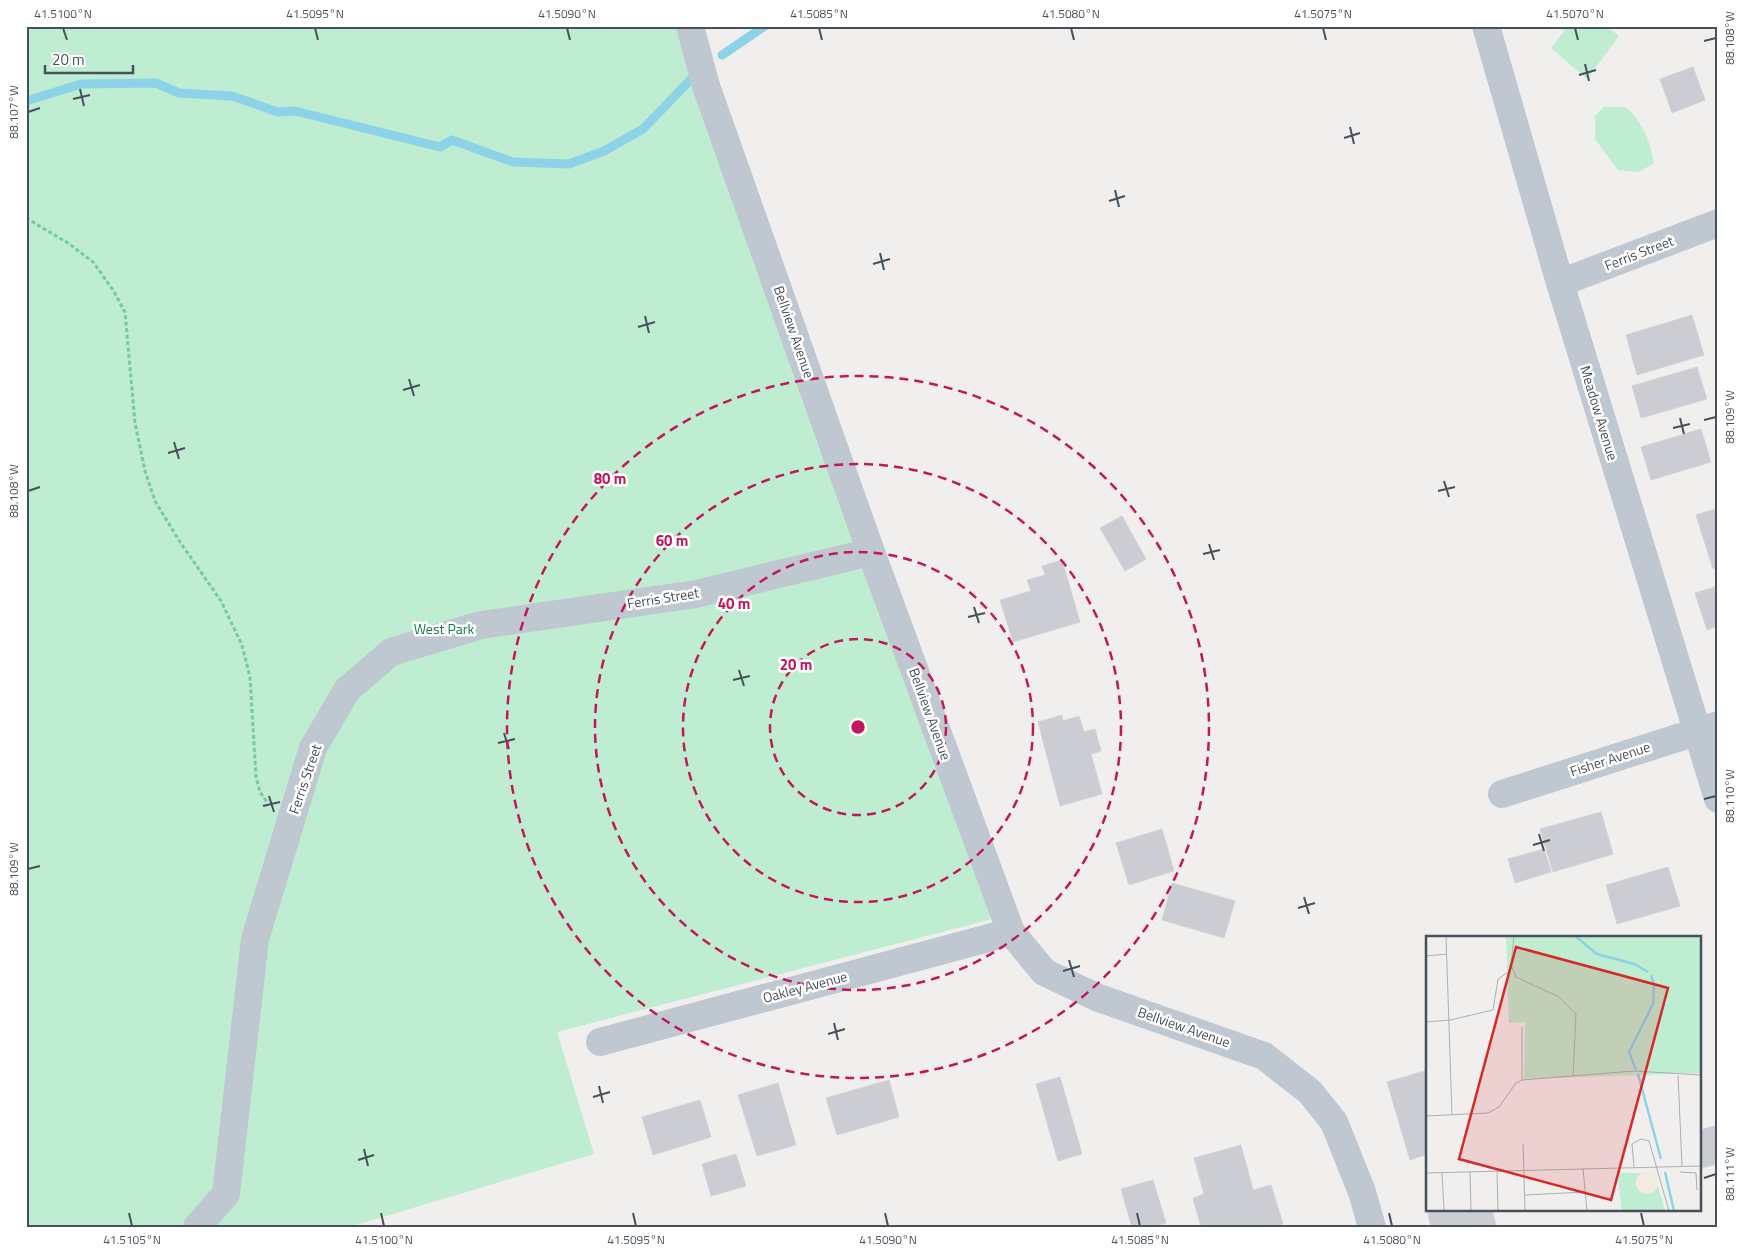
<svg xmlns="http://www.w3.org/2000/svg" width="1744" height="1253" font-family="'Titillium Web',sans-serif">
<rect width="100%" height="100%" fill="#f1eeee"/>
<g fill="#beedd1">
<polygon points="26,26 700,26 992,919 557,1032 594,1154 349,1227 26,1227"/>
<polygon points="1568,26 1606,26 1619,36 1587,79 1551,48"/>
<path d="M1604,107H1626C1644,125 1649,139 1654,163L1639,172L1618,170L1595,139V116Z"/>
</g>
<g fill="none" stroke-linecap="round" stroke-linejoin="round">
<g stroke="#8dd3e8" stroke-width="9">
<polyline points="722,55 765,26"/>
<polyline points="26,101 81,84 156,83 179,93 232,96 278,112 295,111 440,147 452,140 513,162 569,164 604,151 643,129 697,73"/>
</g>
</g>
<g fill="#cbcdd3" stroke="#d2d4d9">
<polygon points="1693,67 1705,100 1672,113 1660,79"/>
<polygon points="1692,315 1704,355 1637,375 1626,335"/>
<polygon points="1697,367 1707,399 1641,418 1632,386"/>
<polygon points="1701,429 1711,462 1651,480 1641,447"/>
<polygon points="1718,508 1718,568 1713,569 1696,515"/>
<polygon points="1122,516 1146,559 1125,571 1100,528"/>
<polygon points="1062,560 1080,622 1013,642 1000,600 1031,591 1027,580 1045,575 1042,566"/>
<polygon points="1718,586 1718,626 1707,630 1695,593"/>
<polygon points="1062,715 1063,721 1079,716 1084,732 1095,729 1101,751 1091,754 1102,794 1060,806 1038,722"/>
<polygon points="1601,812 1613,854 1553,872 1540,829"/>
<polygon points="1162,829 1174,871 1129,885 1116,843"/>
<polygon points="1544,849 1551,872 1515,883 1508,859"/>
<polygon points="1668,867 1680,906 1617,924 1606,885"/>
<polygon points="1172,883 1235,901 1224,938 1162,920"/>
<polygon points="1428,1070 1428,1154 1410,1160 1387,1082"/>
<polygon points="1060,1077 1082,1154 1058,1161 1036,1084"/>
<polygon points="889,1080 899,1117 837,1135 826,1098"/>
<polygon points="778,1083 796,1145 757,1156 738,1095"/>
<polygon points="700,1100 711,1137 653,1155 642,1117"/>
<polygon points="1718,1125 1718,1164 1700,1168 1700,1130"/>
<polygon points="1241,1145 1253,1190 1271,1185 1283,1224 1277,1227 1201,1227 1193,1198 1204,1194 1194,1158"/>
<polygon points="736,1154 746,1186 711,1196 702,1164"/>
<polygon points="1153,1180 1166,1223 1153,1227 1132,1227 1121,1189"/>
<polygon points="1426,1205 1428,1205 1428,1209 1492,1209 1496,1226 1431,1227"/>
</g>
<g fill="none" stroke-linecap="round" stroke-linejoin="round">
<polyline stroke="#77c9a3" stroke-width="3" stroke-dasharray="4 2.5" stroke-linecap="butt" points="26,218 68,243 93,262 113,290 125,312 135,423 145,471 155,501 180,542 221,601 242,645 250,677 256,777 260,792 267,802"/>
<g stroke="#bfc8d0" stroke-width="28">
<polyline points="690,26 706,86 871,552 1011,932 1044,972 1096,997 1264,1056 1310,1092 1334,1122 1362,1192 1372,1227"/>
<polyline points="1560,283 1718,223"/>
<polyline points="1502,794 1718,725"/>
<polyline points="600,1042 1011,932"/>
<polyline points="197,1227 226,1194 255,939 313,748 347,690 391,652 481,625 696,594 871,552"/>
</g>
<polyline stroke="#bfc8d0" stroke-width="28" points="1486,26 1560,283 1718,799"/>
</g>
<path fill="none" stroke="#47515b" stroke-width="2" d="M63,28L67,40M315,28L318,40M567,28L570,40M819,28L822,40M1071,28L1074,40M1323,28L1326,40M1575,28L1578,40M1704,41L1716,38M1585,64L1589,81M1579,75L1596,70M80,89L84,106M73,99L90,95M28,112L40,108M1350,127L1354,144M1344,138L1360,133M1115,190L1119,207M1109,201L1125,196M880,253L884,270M873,264L890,259M645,316L649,333M638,327L655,322M409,379L414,396M403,390L420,385M1680,418L1684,434M1704,420L1716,417M1673,428L1690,424M174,442L179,459M168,453L185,448M1444,481L1449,497M28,491L40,487M1438,491L1455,487M1209,544L1214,560M1203,554L1220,550M974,607L979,623M968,617L985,613M739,670L744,686M733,680L750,676M504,733L509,749M498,743L515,739M269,796L274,812M1704,799L1716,796M263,806L280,802M1539,834L1544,851M1533,845L1550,840M28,869L40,866M1304,897L1309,914M1298,908L1315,903M1069,960L1074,977M1063,971L1080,966M834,1023L838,1040M828,1034L845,1029M599,1086L603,1103M593,1097L610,1092M364,1149L368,1166M358,1160L374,1155M1704,1178L1716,1174M129,1213L132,1226M381,1213L384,1226M633,1213L636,1226M885,1213L888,1226M1137,1213L1140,1226M1389,1213L1392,1226M1641,1213L1644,1226"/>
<g fill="none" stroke="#c2185b" stroke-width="2.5" stroke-dasharray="9 6">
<circle cx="858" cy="727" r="88"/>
<circle cx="858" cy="727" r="175"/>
<circle cx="858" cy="727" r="263"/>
<circle cx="858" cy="727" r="351"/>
</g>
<g text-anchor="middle" stroke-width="5" stroke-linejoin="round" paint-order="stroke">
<g font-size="14" fill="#47515b" stroke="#fff">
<text transform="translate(1639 253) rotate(-21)" y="5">Ferris Street</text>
<text transform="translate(794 332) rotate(71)" y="5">Bellview Avenue</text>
<text transform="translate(1599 413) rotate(73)" y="5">Meadow Avenue</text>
<text transform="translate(663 598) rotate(-9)" y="5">Ferris Street</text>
<text transform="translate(930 714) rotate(70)" y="5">Bellview Avenue</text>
<text transform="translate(1610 759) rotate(-18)" y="5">Fisher Avenue</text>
<text transform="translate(305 779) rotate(-71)" y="5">Ferris Street</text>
<text transform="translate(805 987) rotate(-15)" y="5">Oakley Avenue</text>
<text transform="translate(1184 1027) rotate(19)" y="5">Bellview Avenue</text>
</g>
<g font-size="14" fill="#1b794c" stroke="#fff">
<text x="444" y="634">West Park</text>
</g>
</g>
<g transform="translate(1426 936)">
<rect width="275" height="275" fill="#f1eeee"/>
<path d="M80,0H275V137L98,143L99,86L83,87ZM191,237H228L239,275H196Z" fill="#beedd1"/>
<path d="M210 247a11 11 0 1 1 22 0a11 11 0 1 1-22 0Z" fill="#f1ecdf"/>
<path fill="none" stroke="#8dd3e8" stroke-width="2.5" d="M149,0L171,18L208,28L222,36M210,134L203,116L227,68L228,48L225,39M212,138L235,223M239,236L248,275"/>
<path fill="none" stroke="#adafb3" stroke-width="1" d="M20,0L26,179M88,0L85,29L90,41L133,61L150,78L147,140M0,20L21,18M0,86L24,84L67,74L72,43L85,34M96,91V144M252,139L256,230M0,180L62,177L73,171L90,147L96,144L208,135L275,139M97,208L99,275M208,231L206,208L215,203L223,205L243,275M157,232L161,275M71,235L72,275M44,236L45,275M254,236L270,237L271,254M0,237L275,230M16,237L18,275M99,259L159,256"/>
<path fill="#d62828" fill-opacity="0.15" stroke="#d62828" stroke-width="2.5" d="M90,11L242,52L185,264L33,223Z"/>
<rect width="275" height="275" fill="none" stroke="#47515b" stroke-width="2.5"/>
</g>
<circle cx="858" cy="727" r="8" fill="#c2185b" stroke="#fff" stroke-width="2.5"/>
<g font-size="15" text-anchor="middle" font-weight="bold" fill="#c2185b" stroke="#fff" stroke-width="5" stroke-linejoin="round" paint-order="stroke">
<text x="610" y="484">80 m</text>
<text x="672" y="546">60 m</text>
<text x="734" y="609">40 m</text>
<text x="796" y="670">20 m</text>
</g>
<rect width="1744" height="1253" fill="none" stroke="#ffffff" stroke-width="55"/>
<path d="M45 65v8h88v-8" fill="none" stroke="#47515b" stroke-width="2.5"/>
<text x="52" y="65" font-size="15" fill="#47515b" stroke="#ffffff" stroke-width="4" paint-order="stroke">20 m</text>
<rect x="28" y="28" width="1688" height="1198" fill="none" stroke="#47515b" stroke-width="2"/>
<g font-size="12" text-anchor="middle" fill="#47515b">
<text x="63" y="18">41.5100°N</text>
<text x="315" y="18">41.5095°N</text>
<text x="567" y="18">41.5090°N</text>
<text x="819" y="18">41.5085°N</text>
<text x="1071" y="18">41.5080°N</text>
<text x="1323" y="18">41.5075°N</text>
<text x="1575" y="18">41.5070°N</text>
<text transform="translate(1730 38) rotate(-90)" y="4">88.108°W</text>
<text transform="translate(14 112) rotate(-90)" y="4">88.107°W</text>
<text transform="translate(1730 417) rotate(-90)" y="4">88.109°W</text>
<text transform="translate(14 491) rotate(-90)" y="4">88.108°W</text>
<text transform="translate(1730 796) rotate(-90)" y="4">88.110°W</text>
<text transform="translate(14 869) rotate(-90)" y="4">88.109°W</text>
<text transform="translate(1730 1174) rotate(-90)" y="4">88.111°W</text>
<text x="132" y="1244">41.5105°N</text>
<text x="384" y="1244">41.5100°N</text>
<text x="636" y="1244">41.5095°N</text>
<text x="888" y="1244">41.5090°N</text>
<text x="1140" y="1244">41.5085°N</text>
<text x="1392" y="1244">41.5080°N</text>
<text x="1644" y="1244">41.5075°N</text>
</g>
</svg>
